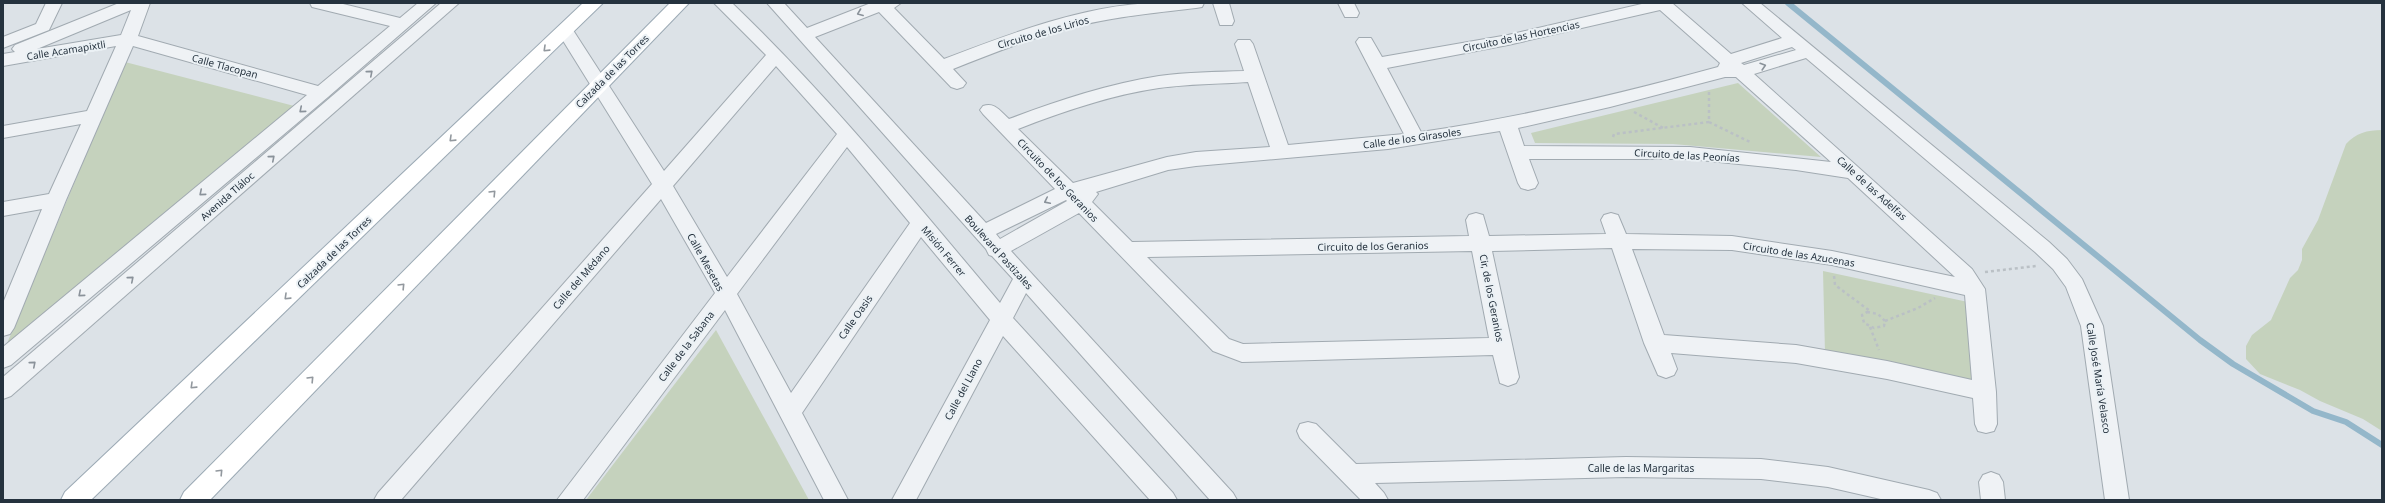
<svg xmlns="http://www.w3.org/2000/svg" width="2385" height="503" font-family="'Noto Sans',sans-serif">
<rect width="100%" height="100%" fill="#dce2e7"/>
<g fill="#c5d2bd">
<polygon points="125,62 298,107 3,353"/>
<polygon points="1738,83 1821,157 1673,144 1535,143 1531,133"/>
<path d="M2382,130V431L2363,419L2320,401L2300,390L2260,374L2246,359V346L2252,335L2271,320L2290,278L2298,270L2302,260V249L2318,220L2346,144C2356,133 2367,130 2382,130Z"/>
<polygon points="1823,271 1968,302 1978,387 1825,353"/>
<polygon points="716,330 809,500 586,500"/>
</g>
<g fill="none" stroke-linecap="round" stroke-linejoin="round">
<polyline stroke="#94b7ca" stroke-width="6" points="1788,3 2200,340 2233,364 2313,411 2346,422 2382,445"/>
<g stroke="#a1aab1" stroke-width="2">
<g id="street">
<polygon points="46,3 62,3 49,30 3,48 3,37 36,24"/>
<path d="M119,3H150L138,36L318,86L390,26L312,7L310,3H339L400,18L418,3H436L328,97L11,365L3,368V347L307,95L133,46L66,200L14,328L10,334L3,336V303L42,209L3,216V202L49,194L81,124L3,138V126L87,111L116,46L3,66V54L15,52L12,49L15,45ZM131,10L121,35L37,49Z"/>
<polygon points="441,3 459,3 11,396 3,399 3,377"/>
<path d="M714,3H732C829,96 913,200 1000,303L1013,279L992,256L989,255L986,249L767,3H784L807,28L871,3H901L894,8L944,59C1010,34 1079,7 1149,3C1168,2 1186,3 1204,3L1202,7L1196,8C1156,13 1117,16 1078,26C1035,36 994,53 953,69L966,83L963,87L957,89L951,87L879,12L815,37L986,223L1055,189L983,114L980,110L983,106C995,102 1000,111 1009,119C1057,101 1107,84 1159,76C1187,72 1216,72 1244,71L1235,44L1238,40H1250L1253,44L1288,145L1404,134L1356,42L1359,38H1371L1382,57L1508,35L1646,3H1672L1731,54L1782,38L1742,3H1760L2049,242L2067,259L2082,279L2103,326L2129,500H2105L2081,326L2066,287L2053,269L2035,252L1806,58L1754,74L1972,269L1985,289L1996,392L1997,424L1994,431L1986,433L1978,431L1975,424L1973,398L1887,379L1796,363L1671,353L1677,369L1674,375L1666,378L1658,375L1644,343L1612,248L1492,251L1519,377L1516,383L1508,386L1500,383L1493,355L1242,362L1213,351L1079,213L1011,251L1233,493L1237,500H1210L1026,293L1013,318L1173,493L1177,500H1150L1003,336L916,500H892L990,320L921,237L802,413L848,500H824L725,310L583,500H557L715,293L661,199L401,500H374L378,493L652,184L557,31L559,27H571L664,171L766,55ZM1660,10L1720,63L1718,67C1620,94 1522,117 1421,132L1387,68L1508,45ZM1792,47L1796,50L1744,65L1741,63ZM776,66L837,134L727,277L673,186ZM1725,77H1736L1831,162L1690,147L1524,146L1518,128L1610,107ZM1248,82L1270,147L1196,152L1167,157L1073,183L1018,129C1064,111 1111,95 1159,88C1189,84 1219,84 1248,82ZM1500,131L1518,183L1521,188L1528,190L1535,188L1538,183L1529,159H1690L1796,170L1848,178L1955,277L1832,251L1732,236L1626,234L1618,215L1611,213L1604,215L1601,220L1606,234L1489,236L1483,215L1476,213L1469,215L1466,220L1469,236L1132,242L1092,202L1098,194L1096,192L1168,170L1196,166L1388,149ZM847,147L910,223L791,393L737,294ZM1066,200L1067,201L1000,239L996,234ZM1632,249L1732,250L1832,265L1965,295L1972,380L1887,361L1796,345L1664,335ZM1472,251L1489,338L1243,344L1229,339L1147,257Z"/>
<polygon points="1213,3 1229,3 1234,21 1232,25 1220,25"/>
<polygon points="1338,3 1354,3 1359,13 1357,17 1345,17"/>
<polygon points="1308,422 1316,424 1356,464 1626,457 1761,459 1828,467 1929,490 1937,493 1941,500 1885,500 1828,487 1761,479 1626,477 1375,483 1384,493 1388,500 1361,500 1300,438 1297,431 1300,424"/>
<polygon points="1991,472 1999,475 2003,482 2005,500 1981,500 1979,482 1983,475"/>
</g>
</g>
<g stroke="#9ba9b4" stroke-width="2">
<g id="primary">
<polygon points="583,3 603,3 91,500 61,500 65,492"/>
<polygon points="670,3 689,3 210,500 180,500 184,492"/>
</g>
</g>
<g stroke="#bac0c5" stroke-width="2.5" stroke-dasharray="3 3" stroke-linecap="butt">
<polyline points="1634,112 1665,129"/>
<polyline points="1709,122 1750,142"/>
<polyline points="1613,137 1614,134 1709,122 1709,92"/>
<polyline points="1985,272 2036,266"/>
<polyline points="1834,276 1835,285 1870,311"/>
<polygon points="1867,312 1878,314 1885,321 1884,326 1874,328 1864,323 1862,315"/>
<polyline points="1885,321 1918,308 1935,298"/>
<polyline points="1870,327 1879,350"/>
</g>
<use href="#street" fill="#eff2f5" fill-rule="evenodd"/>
<use href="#primary" fill="#fff" fill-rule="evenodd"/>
</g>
<defs><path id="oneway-chevron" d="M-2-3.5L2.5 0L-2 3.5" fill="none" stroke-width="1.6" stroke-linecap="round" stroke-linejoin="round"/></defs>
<g stroke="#8a929a">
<use href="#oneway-chevron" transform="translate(860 13) rotate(159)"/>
<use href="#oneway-chevron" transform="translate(1763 66) rotate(-17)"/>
<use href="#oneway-chevron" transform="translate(370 73) rotate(-41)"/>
<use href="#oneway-chevron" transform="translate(302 110) rotate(140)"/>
<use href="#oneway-chevron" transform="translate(272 158) rotate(-41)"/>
<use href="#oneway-chevron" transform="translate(202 193) rotate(140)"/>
<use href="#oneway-chevron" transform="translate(1047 201) rotate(154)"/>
<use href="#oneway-chevron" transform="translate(131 279) rotate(-41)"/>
<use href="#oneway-chevron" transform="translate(81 294) rotate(140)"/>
<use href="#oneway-chevron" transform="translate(33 364) rotate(-41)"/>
</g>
<g stroke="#92989e">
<use href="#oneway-chevron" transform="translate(546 49) rotate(136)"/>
<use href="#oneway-chevron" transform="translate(452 139) rotate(136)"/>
<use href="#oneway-chevron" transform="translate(493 193) rotate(-46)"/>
<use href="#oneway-chevron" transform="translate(402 286) rotate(-46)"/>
<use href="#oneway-chevron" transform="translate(287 297) rotate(136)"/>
<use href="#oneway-chevron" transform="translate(311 379) rotate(-46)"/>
<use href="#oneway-chevron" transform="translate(193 386) rotate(136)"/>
<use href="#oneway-chevron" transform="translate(220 472) rotate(-46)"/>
</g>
<g text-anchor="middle" stroke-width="4" stroke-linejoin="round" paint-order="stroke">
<g font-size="10" fill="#25323e" stroke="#ebf1f5">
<text transform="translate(1043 32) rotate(-16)" y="4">Circuito de los Lirios</text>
<text transform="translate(1521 36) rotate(-12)" y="4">Circuito de las Hortencias</text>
<text transform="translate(66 50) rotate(-9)" y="4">Calle Acamapixtli</text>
<text transform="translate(225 66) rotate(15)" y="4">Calle Tlacopan</text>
<text transform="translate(612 71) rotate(-45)" y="4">Calzada de las Torres</text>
<text transform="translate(1412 138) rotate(-8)" y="4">Calle de los Girasoles</text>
<text transform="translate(1687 155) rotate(3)" y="4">Circuito de las Peonías</text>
<text transform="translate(1058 180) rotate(46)" y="4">Circuito de los Geranios</text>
<text transform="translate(1872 188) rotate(42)" y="4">Calle de las Adelfas</text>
<text transform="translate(227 196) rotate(-41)" y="4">Avenida Tláloc</text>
<text transform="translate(1373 246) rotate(-1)" y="4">Circuito de los Geranios</text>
<text transform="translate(944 251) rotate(50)" y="4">Misión Ferrer</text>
<text transform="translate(334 252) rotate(-44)" y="4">Calzada de las Torres</text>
<text transform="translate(999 252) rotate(48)" y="4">Boulevard Pastizales</text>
<text transform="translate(1799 254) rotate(9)" y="4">Circuito de las Azucenas</text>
<text transform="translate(706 262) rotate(61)" y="4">Calle Mesetas</text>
<text transform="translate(581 277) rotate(-49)" y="4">Calle del Médano</text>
<text transform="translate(1492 298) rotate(79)" y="4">Cir, de los Geranios</text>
<text transform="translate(855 317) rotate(-55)" y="4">Calle Oasis</text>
<text transform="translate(686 346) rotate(-53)" y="4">Calle de la Sabana</text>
<text transform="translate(2099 378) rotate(81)" y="4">Calle José María Velasco</text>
<text transform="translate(963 389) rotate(-62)" y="4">Calle del Llano</text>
<text x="1641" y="472">Calle de las Margaritas</text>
</g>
</g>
<rect width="2385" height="503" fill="none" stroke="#25323e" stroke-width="8"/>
</svg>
